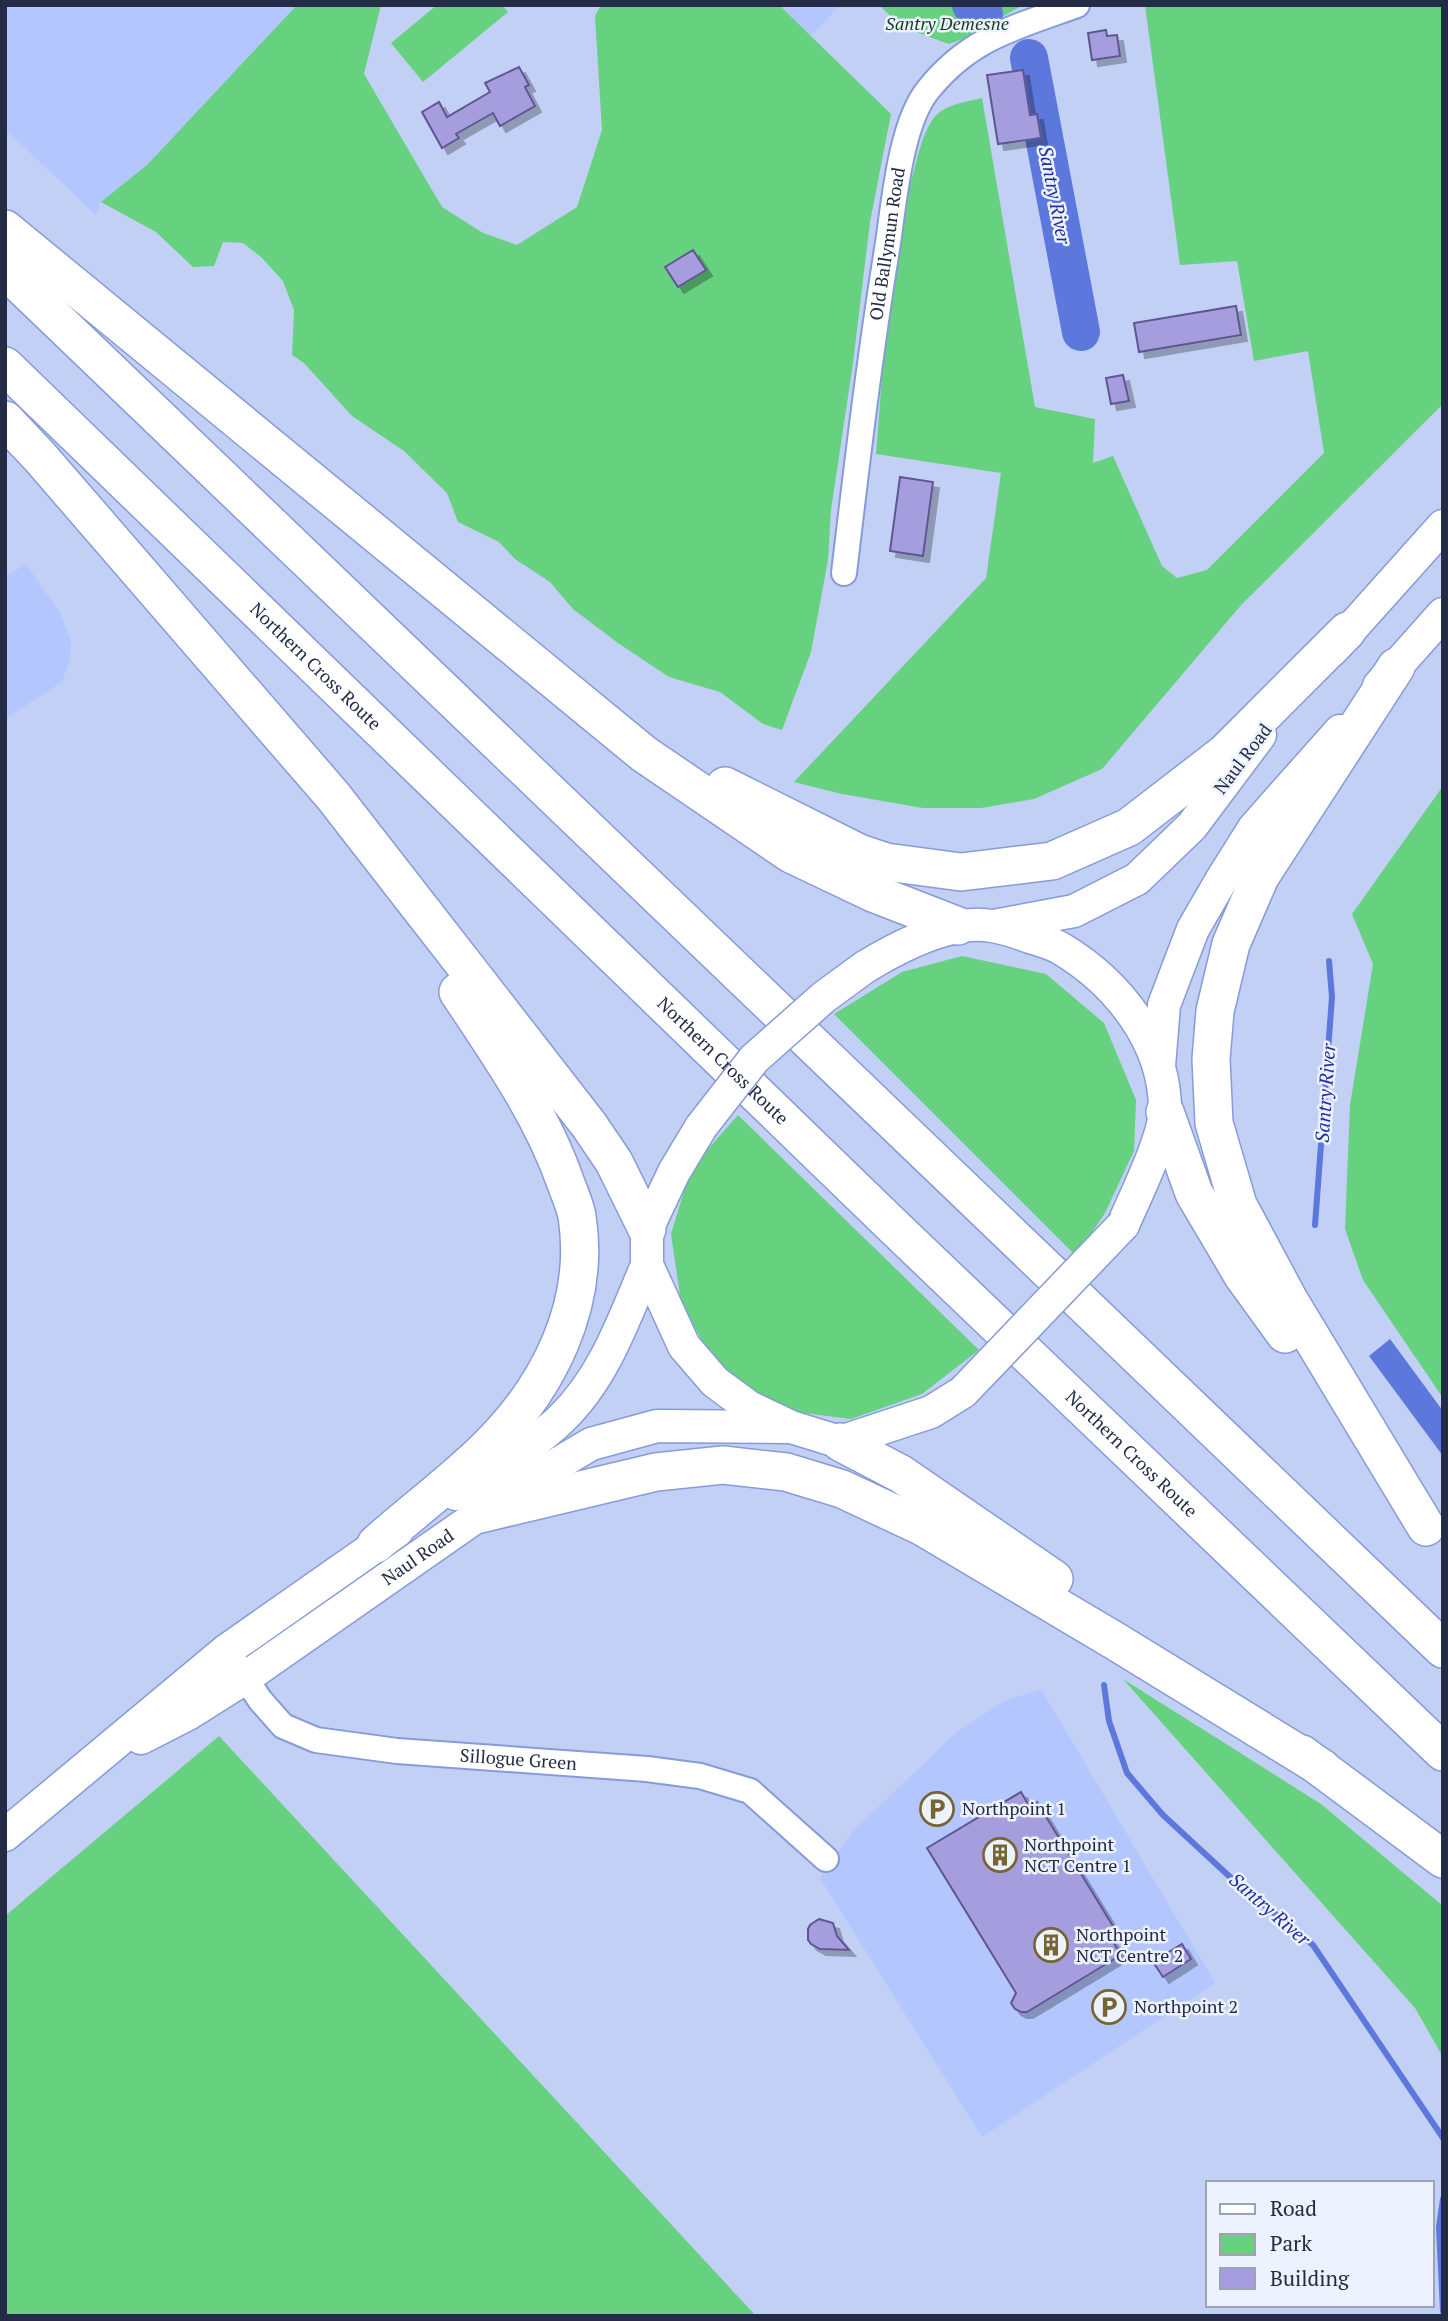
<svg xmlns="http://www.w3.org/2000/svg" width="1448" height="2321" font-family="'PT Serif',serif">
<defs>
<filter id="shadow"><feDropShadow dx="6" dy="6" stdDeviation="0" flood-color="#0004"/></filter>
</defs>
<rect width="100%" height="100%" fill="#c2d0f6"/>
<g fill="#b3c7fe">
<polygon points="5,5 297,5 148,165 101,202 96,215 5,129"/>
<polygon points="778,5 840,5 811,36"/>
<polygon points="26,564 60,613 71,642 70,659 62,682 5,719 5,577"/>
<polygon points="1041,1689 1215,1983 982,2137 820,1878 852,1832 958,1731 1004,1701"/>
</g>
<g fill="#66d17f">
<polygon points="297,5 381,5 364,74 442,207 483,233 517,245 577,207 602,130 595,16 601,5 779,5 891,114 870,222 853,363 831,510 828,560 811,652 782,730 763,724 720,692 669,677 618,643 573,609 550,582 515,559 499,542 458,522 447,493 404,451 352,416 304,363 292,355 294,310 283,281 261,257 243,243 223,242 214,266 193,267 156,232 101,202 147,165"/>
<polygon points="437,5 502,5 508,12 423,82 391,43"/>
<polygon points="879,5 1023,5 965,38 949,44 902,27"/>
<path d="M1145,5H1443V404L1242,604L1102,769L1034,799L981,808H923L842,794L794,782L986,578L1001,473L876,454C884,362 886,267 912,178C917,160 921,138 931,122C942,104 963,103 982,98L1035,407L1095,419L1093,463L1113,456L1162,566L1177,578L1207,570L1324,453L1308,351L1254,361L1237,261L1180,265Z"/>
<polygon points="1443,786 1443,1398 1363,1280 1345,1229 1350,1105 1373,964 1352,914"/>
<polygon points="962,956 1046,974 1104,1023 1136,1100 1134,1151 1105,1213 1076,1256 834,1014 902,972"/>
<polygon points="738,1115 979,1350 922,1394 851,1419 780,1410 712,1359 681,1302 671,1234 691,1168"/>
<polygon points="1123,1679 1321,1804 1443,1906 1443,2057 1415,2008"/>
<polygon points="219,1736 756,2316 5,2316 5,1916"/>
</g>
<polygon fill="#5c78dc" points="1390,1339 1443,1411 1443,1456 1369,1356"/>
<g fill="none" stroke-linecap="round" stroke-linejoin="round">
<g stroke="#5c78dc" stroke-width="6">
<polyline points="1315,1225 1332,997 1329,961"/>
<polyline points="1104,1685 1109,1721 1127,1773 1163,1815 1229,1876 1313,1945 1443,2138"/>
<polyline points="1443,2199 1439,2227 1443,2311"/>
</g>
<g stroke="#5c78dc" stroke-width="38">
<polyline points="971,5 984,14"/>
<polyline points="1029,58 1081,332"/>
</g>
</g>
<g fill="#a59ddd" stroke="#5f5791" stroke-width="2" filter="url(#shadow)">
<polygon points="1106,30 1107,36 1117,35 1120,56 1092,60 1088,33"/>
<polygon points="519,67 529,85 525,87 535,106 500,126 493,113 456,134 459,138 442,148 422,112 439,102 447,117 490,92 485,83"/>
<polygon points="1023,70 1030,115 1037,114 1041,138 998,144 987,75"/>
<polygon points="693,250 706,270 678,287 665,267"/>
<polygon points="1236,306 1241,335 1139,352 1134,323"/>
<polygon points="1123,375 1129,401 1111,404 1106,378"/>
<polygon points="900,477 933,482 923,556 890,551"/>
<polygon points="1021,1792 1029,1806 1037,1802 1116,1931 1109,1935 1121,1955 1027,2012 1021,2012 1015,2009 1011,2003 1016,1993 927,1848"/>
<polygon points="819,1919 833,1923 837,1936 849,1950 820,1949 811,1944 808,1940 808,1929 810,1925"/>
<polygon points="1182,1944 1191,1959 1163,1977 1153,1962"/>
</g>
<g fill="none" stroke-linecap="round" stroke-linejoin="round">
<g stroke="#869bd7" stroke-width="28">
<g id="minor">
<path id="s1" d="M844,573C857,463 870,353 888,243C894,201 901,123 928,90C970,37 1017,27 1077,5"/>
<path id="s2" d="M227,1650L260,1700L283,1726L316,1740L397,1751L647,1769L700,1776L750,1791L826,1859"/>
</g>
</g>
<g stroke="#869bd7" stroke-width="35">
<g id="major">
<polyline points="1332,650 1443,526"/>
<polyline points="1379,686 1443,614"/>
<polyline points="999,925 1074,911 1137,879 1192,826 1260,735"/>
<path d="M865,967C893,950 925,933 957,927C983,921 1006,928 1030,937C1040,940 1051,943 1060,948C1117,982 1165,1041 1165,1110C1164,1139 1135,1197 1123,1225"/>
<polyline points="1159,1066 1164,1005 1193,929 1222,879 1254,828 1340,731"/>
<polyline points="701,1127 674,1172 647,1229 647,1265 684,1346 715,1382 749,1407 791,1427 840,1442 931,1412 963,1392"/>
<path d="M456,1494C490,1470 531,1448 561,1419C604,1378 624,1319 647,1265"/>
<path id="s3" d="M141,1738L188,1714L245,1678L480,1514L539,1475L591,1444L657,1426L791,1427"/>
<polyline points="5,1835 227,1650 397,1531"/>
</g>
</g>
<g stroke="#869bd7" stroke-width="40">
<g id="highway">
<polyline points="5,229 644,754 791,854 873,893 958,926"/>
<polyline points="5,270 1443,1649"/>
<path id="s4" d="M5,366L893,1226L1443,1752"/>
<polyline points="5,420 39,456 333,796 589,1125 614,1162 647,1229"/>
<polyline points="1396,667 1260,877 1231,944 1215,1011 1211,1059 1214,1123 1238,1205 1289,1300 1426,1527"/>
<polyline points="725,786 859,853 886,862 961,872 1052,861 1129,827 1225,753 1347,631"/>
<polyline points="1165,1112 1194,1193 1243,1276 1285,1334"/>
<polyline points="840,1442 901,1474 1054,1579"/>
<polyline points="480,1514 656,1472 723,1465 786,1472 842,1489 923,1527 1115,1641 1322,1768"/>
<path d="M376,1544C412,1512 451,1483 485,1450C548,1389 591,1305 577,1216C575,1205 569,1192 565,1181C541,1113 498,1052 458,992"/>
<polyline points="1302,1754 1443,1859"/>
</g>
</g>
<use href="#minor" stroke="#fff" stroke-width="24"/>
<use href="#major" stroke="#fff" stroke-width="32"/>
<use href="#highway" stroke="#fff" stroke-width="37"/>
<g stroke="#869bd7" stroke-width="35" stroke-linecap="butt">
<g id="major-bridge">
<polyline points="701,1127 754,1059 824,997 865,967"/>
<polyline points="963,1392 1123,1225"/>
</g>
</g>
<use href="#major-bridge" stroke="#fff" stroke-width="32"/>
</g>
<defs>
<g id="parking-ring" transform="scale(1.75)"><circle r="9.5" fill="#edf2ff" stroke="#766432" stroke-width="1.5"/><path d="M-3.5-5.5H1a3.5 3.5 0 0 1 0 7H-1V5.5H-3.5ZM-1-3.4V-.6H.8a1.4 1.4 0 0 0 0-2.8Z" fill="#766432"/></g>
<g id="building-ring" transform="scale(1.75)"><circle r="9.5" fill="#edf2ff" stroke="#766432" stroke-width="1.5"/><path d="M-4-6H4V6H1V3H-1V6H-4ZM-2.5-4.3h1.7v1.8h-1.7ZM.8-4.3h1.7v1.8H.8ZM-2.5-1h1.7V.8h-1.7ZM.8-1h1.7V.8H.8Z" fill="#766432"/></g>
</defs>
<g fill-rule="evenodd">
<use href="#parking-ring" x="937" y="1809"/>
<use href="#building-ring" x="1000" y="1855"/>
<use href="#building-ring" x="1051" y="1945"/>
<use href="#parking-ring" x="1109" y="2007"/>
</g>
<g text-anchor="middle" stroke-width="5" stroke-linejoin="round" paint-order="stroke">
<g font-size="18" font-style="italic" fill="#123e1e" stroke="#edf2ff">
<text x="947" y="30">Santry Demesne</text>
</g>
<g font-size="18" fill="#242c45" stroke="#edf2ff">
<text dy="6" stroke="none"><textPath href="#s1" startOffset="332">Old Ballymun Road</textPath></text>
<text dy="6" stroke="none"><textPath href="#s4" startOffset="432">Northern Cross Route</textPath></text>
<text transform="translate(1243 759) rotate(-53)" y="6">Naul Road</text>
<text dy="6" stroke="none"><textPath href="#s4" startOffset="999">Northern Cross Route</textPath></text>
<text dy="6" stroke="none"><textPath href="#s4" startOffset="1566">Northern Cross Route</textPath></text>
<text dy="6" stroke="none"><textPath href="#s3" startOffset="331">Naul Road</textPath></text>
<text dy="6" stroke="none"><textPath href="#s2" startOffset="334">Sillogue Green</textPath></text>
</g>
<g font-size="18" fill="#242c45" stroke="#edf2ff" text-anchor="start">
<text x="962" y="1815">Northpoint 1</text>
<text x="1024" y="1851">Northpoint<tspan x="1024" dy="21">NCT Centre 1</tspan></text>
<text x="1076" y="1941">Northpoint<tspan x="1076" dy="21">NCT Centre 2</tspan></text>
<text x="1134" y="2013">Northpoint 2</text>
</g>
<g font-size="19" font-style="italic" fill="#212ea2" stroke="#edf2ff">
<text transform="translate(1055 195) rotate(79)" y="7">Santry River</text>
<text transform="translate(1325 1093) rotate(-86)" y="7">Santry River</text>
<text transform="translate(1270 1909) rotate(41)" y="7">Santry River</text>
</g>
</g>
<rect width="1448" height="2321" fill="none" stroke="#242c45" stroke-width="14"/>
<rect x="1206" y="2181" width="228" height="126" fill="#edf2ff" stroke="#9da3b5" stroke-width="2"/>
<rect x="1220" y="2204" width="35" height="10" fill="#ffffff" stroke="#9da3b5" stroke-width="2"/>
<text x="1270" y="2216" font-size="21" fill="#242c45">Road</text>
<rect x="1220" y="2234" width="35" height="21" fill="#66d17f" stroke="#9da3b5" stroke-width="2"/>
<text x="1270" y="2251" font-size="21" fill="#242c45">Park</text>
<rect x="1220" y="2268" width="35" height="21" fill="#a59ddd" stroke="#9da3b5" stroke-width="2"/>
<text x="1270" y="2286" font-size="21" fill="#242c45">Building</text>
</svg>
